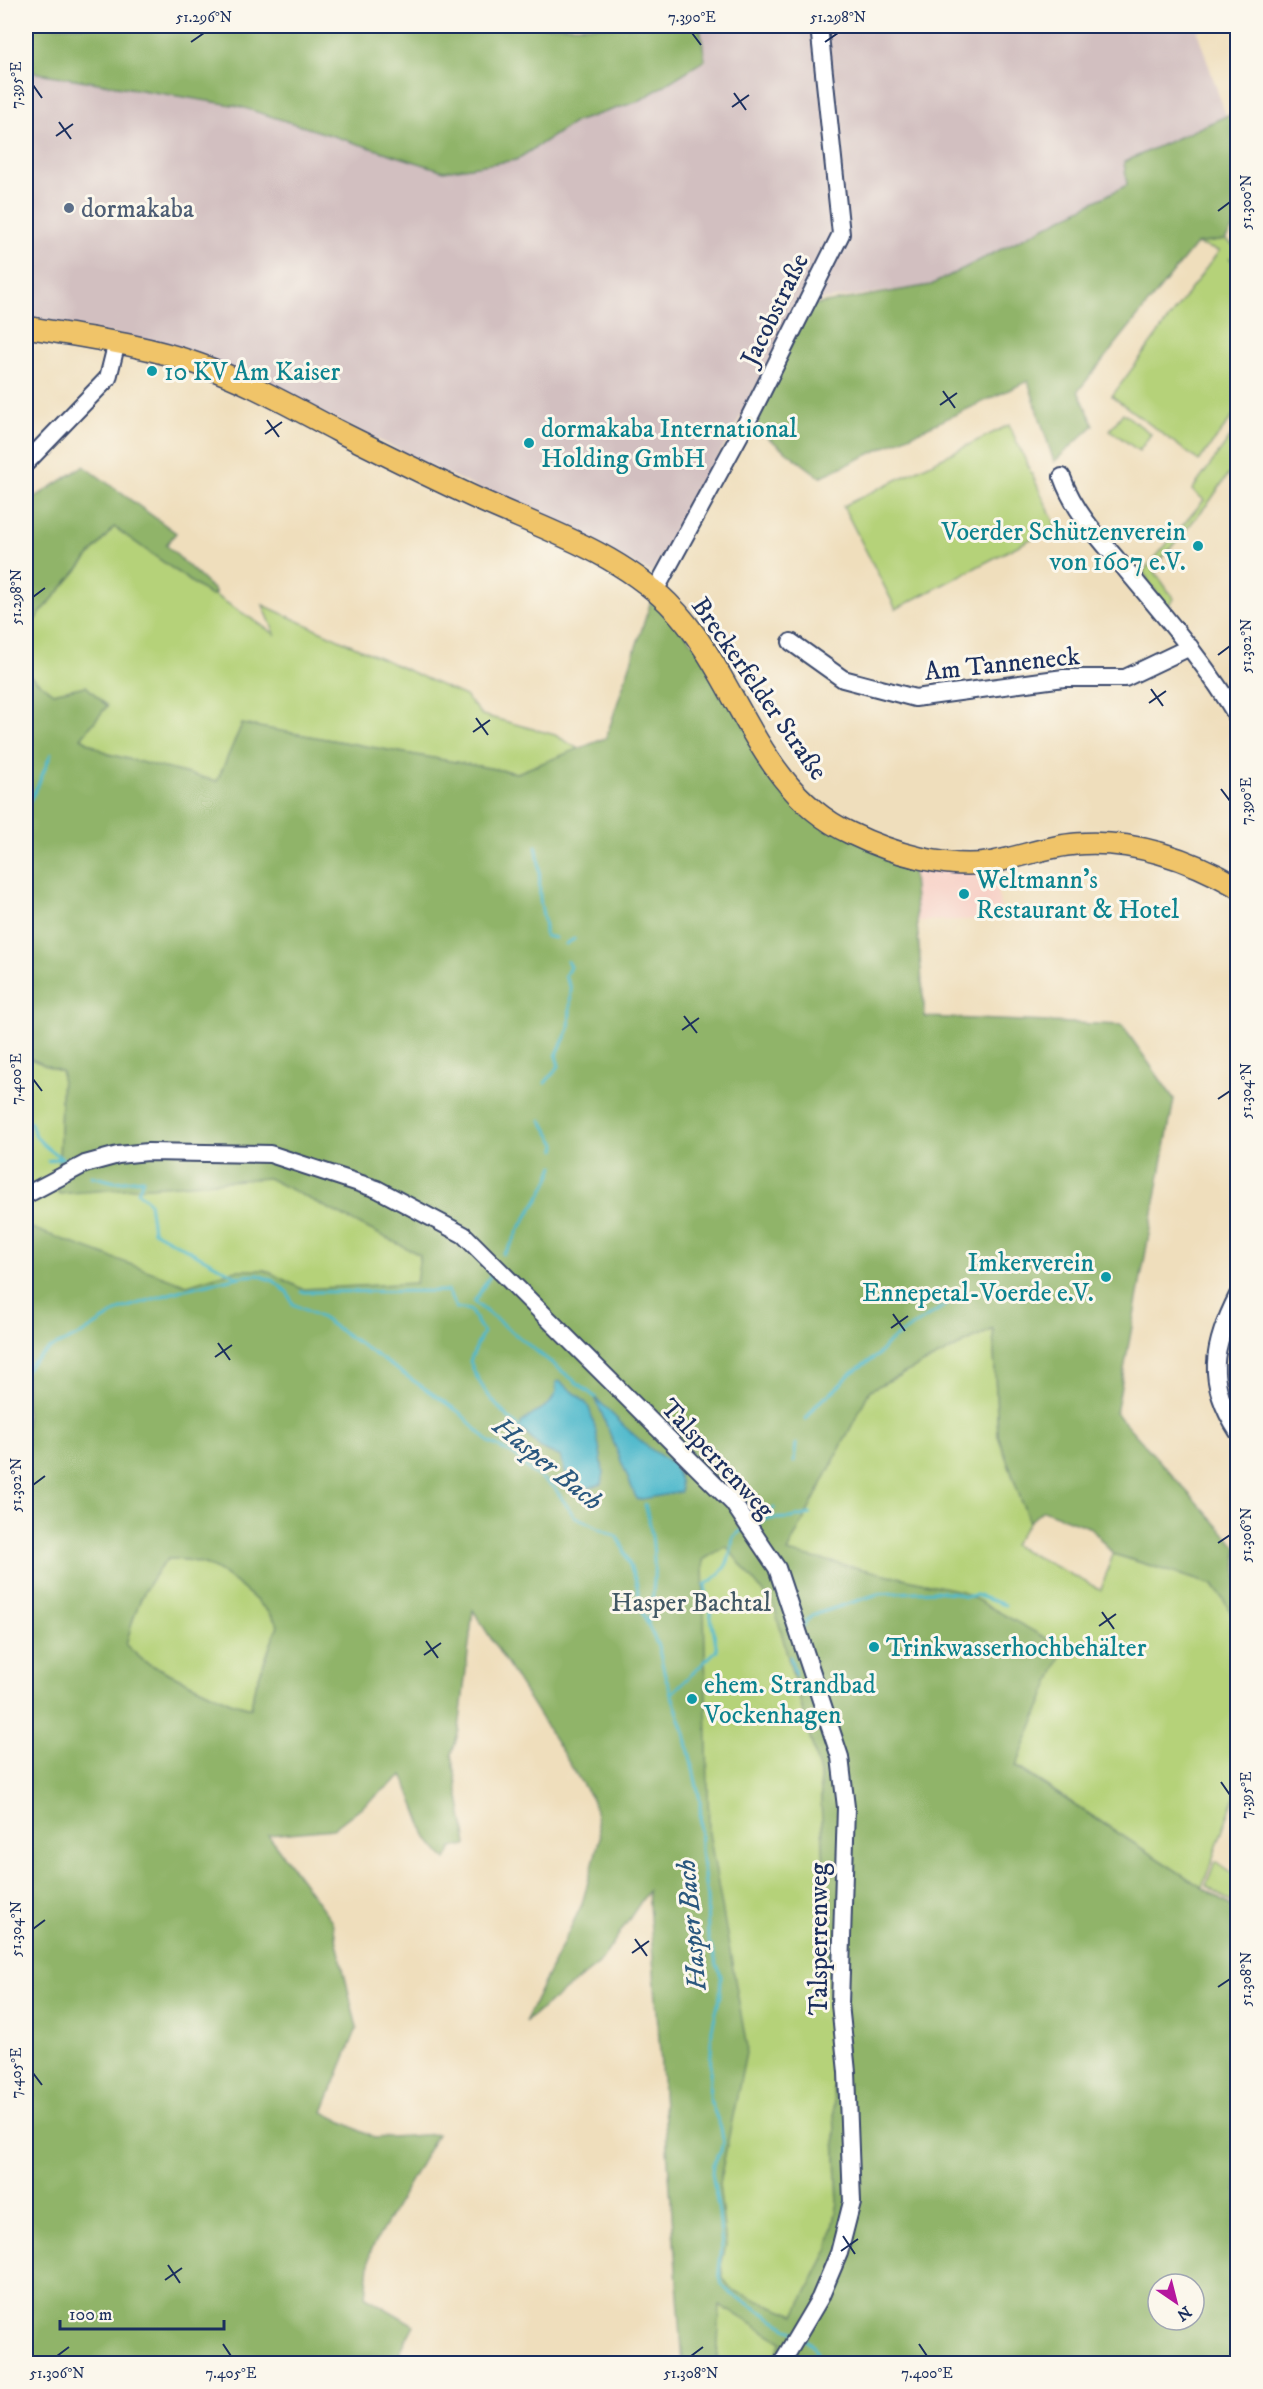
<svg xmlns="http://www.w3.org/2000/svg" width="1263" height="2389" font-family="'IM FELL DW Pica',serif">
<rect width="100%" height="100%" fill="#fbf7ec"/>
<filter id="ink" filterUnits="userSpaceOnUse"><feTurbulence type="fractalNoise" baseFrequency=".0167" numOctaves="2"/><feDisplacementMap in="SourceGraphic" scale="12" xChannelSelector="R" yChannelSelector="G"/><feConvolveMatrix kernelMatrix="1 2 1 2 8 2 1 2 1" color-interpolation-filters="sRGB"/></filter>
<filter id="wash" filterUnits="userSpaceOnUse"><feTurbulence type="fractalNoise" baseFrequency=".008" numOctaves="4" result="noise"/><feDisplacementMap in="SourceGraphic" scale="24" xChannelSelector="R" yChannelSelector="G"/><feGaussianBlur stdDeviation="1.35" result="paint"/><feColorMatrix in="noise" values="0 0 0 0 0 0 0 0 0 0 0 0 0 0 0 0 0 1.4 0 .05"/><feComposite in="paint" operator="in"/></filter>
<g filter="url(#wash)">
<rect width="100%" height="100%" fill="#efdebc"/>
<polygon fill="#f7d1c7" points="912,865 993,871 1003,919 917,921"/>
<polygon fill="#d2bfc0" points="701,26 1214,26 1197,31 1226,116 1124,162 1127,185 931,285 801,303 730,437 652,573 267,386 164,345 26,316 26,71 238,107 446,171 516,160 577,122 639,101 706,61"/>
<g fill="#b5d279" stroke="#68806c" stroke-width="1.5">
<polygon points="1225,240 1237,247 1237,263 1229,258 1237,265 1237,411 1199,461 1112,396 1219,251 1196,244"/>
<polygon points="1123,413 1151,434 1139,451 1110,430"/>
<polygon points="1009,425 1056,526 896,609 843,506"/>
<polygon points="1237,428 1237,470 1227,476 1210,501 1153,569 1174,599 1168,606 1150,584 1143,572 1204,500 1192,490"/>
<polygon points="114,527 211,596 213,594 275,634 263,605 465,696 482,715 555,735 579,749 517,773 242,724 217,782 108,754 81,738 107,706 86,686 53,693 26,673 26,630"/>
<polygon points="26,1057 62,1072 58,1194 262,1172 372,1207 704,1481 781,1617 787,1654 820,1773 838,2203 829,2248 773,2363 693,2363 656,1758 26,1232"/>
<polygon points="993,1329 998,1435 1029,1522 1013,1545 1101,1590 1113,1554 1213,1585 1229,1608 1237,1628 1237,1790 1202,1888 1016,1766 1063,1648 787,1552 870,1390"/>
<path d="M168,1559C179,1559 190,1560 201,1563C224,1569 266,1606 278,1625L254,1690L251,1708L230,1702L145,1662L125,1645C135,1610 143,1585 168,1559Z"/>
<polygon points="1215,1861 1237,1877 1237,1906 1206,1886"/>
</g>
<g fill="#90b469" stroke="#567264" stroke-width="1.5" fill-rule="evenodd">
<polygon points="26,26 700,26 705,60 639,101 575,122 516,160 444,171 238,106 26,71"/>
<polygon points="1237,113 1237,222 1225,240 1196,244 1078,391 1094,425 1054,462 1028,381 820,477 755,428 807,306 931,285 1127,185 1124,162 1226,116"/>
<polygon points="84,466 176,533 166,545 216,592 211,596 114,527 26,630 26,503"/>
<path d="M653,595L703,655L775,773L912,865L925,1017L1122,1025L1174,1099L1116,1413L1237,1547V1628L1229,1608L1213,1585L1113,1554L1091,1528L1043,1510L1029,1522L998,1435L993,1329L870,1390L787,1552L961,1591L1064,1648L1016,1767L1237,1910V2363H773L782,2342L720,2305L717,2363H683L648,1891L599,1964L525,2022L582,1904L600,1837L593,1801L473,1610L459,1730L452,1754L467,1845L452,1848L446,1860L427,1838L403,1775L333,1829L268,1835L332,1921L357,2028L323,2112L374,2138L437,2134L370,2252L366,2297L414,2325L394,2363H26V1226L187,1285L236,1270H265L302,1289L416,1283L420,1255L268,1178L58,1194L62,1072L26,1057V673L53,693L86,686L107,706L81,738L108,754L217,781L242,724L517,773L606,738ZM726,1546L774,1606L820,1773L838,2203L829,2248L795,2315L732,2290L723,2278L721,2265L726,2246L719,2184L747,2048L709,1833L703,1560ZM168,1559C179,1559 190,1560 201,1563C223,1569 266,1606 278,1625L254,1690L251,1708L230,1702L145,1662L126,1645C135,1610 143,1585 168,1559ZM1158,2284H1194V2320H1158Z"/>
</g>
<g fill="#4fb9cc" stroke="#357495" stroke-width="1.5">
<path d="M559,1381C567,1388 583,1397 588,1406C594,1419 606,1471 602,1484L581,1489L566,1475L561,1457L541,1448L521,1429V1423L550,1403L556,1392V1382Z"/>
<polygon points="595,1397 625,1427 649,1448 673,1464 680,1481 681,1492 637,1500"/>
</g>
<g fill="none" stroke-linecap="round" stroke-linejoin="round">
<g stroke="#4fb9cc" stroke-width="3">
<polyline points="26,808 38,785 51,754"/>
<path d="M536,846C541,864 539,880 540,898C541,913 546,918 545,936L555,938"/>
<polyline points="566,944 574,939"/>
<polyline points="545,1083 559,1066 556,1056 569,1029 571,988 565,976 570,967 567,961"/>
<polyline points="541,1120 556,1144 556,1150"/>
<path d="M26,1122L31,1123C35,1142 49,1149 64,1160"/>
<polyline points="48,1161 60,1158"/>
<polyline points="91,1176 115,1182 143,1179 138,1192 149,1202 153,1231 238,1277"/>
<path d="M503,1254C512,1248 515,1235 521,1226C533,1206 547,1189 554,1166"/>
<polyline points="490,1276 474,1302 595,1397"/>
<path d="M301,1292L448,1291L456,1308L470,1310L483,1332L470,1361C480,1390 499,1410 521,1429"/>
<polyline points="26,1371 32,1362 49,1349 82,1334 121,1309 185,1289 244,1276 258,1275 274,1281 287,1292 293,1304 322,1318 459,1412 489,1442 514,1455 529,1470 554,1487 574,1516 616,1536 621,1543 636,1581 642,1612 658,1646 665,1675 685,1734 700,1800 701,1851 707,1898 708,1939 721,1976 720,1995 712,2029 709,2098 721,2128 723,2140 721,2151 713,2164 712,2173 719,2213 722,2247 719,2272 722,2285 730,2293 795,2332"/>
<polyline points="806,1419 818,1403 838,1387 851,1373 877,1356 890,1341 961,1295"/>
<polyline points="794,1461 796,1444"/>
<path d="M645,1504C656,1542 657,1584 648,1623"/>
<polyline points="765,1518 774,1508"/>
<polyline points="756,1525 764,1519 790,1518 810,1514"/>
<polyline points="804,1626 805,1622 813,1615 878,1594 934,1591 956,1593 964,1597 976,1595 1005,1605"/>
<polyline points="790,1657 795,1675"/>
<path d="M671,1694L717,1650L705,1585C727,1570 730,1563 733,1537L743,1529"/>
<polyline points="803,2337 813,2345 822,2364"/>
</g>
</g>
</g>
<g filter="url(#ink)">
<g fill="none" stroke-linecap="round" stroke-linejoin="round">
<g stroke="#3b496c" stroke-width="20">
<g id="minor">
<polyline points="26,463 108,378 117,342"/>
<path d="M1062,477C1074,512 1103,543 1127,571C1166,618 1207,665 1238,718"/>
<polyline points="655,591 749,418 841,234 819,26"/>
<polyline points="791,642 843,679 915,698 1064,678 1125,678 1190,647"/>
<polyline points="26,1195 85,1164 118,1155 148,1152 270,1154 377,1189 464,1235 733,1503 777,1568 840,1757 846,1807 840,2004 847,2072 852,2202 839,2253 820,2298 781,2364"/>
<path d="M1238,1295C1212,1347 1205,1381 1238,1432"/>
</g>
</g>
<g stroke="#3b496c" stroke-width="24">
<path id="major" d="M26,327C83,337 143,344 198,364C247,381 292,407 338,431C380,452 422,473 465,493C534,526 612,548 668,603C738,672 755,789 850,833C891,853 947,870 993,862C1021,857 1048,846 1076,844C1132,839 1190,859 1238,887"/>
</g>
<use href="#minor" stroke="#fff" stroke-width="16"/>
<use href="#major" stroke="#f0c469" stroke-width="21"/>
</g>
</g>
<path fill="none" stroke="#1b2f5e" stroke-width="2" d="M692,33L701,45M191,42L204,33M825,42L838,33M33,85L42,98M734,93L746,110M732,107L749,95M59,122L71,139M56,136L73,124M1218,211L1230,202M943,391L955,408M940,405L957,393M267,420L279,437M265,434L282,422M33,597L45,588M1218,655L1230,646M1151,689L1163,706M1149,703L1166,691M476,718L488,735M473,732L490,720M1221,789L1230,801M684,1016L697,1033M682,1030L699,1018M33,1079L42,1091M1218,1099L1230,1091M893,1314L905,1331M891,1328L908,1316M218,1343L230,1360M215,1357L232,1345M33,1485L45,1476M1218,1543L1230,1535M1102,1612L1114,1629M1099,1626L1116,1614M426,1641L438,1658M424,1655L441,1643M1221,1782L1230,1795M33,1929L45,1920M635,1939L647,1956M632,1953L649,1941M1218,1987L1230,1979M33,2073L42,2085M843,2236L855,2254M841,2251L858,2239M168,2265L180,2283M165,2280L182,2268M223,2344L231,2356M919,2344L927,2356M57,2356L69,2347M691,2356L703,2347"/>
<circle fill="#5c6f8a" stroke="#fbf7ec" stroke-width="2" cx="69" cy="208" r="6"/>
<g fill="#0f9aa8" stroke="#fbf7ec" stroke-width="2">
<circle cx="152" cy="371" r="6"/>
<circle cx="529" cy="443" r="6"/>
<circle cx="1198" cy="546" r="6"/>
<circle cx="964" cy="894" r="6"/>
<circle cx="1106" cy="1277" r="6"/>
<circle cx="874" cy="1647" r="6"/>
<circle cx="692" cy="1699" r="6"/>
</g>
<g text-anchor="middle" stroke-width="6" stroke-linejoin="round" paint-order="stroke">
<g font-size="26" fill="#4e5e75" stroke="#fbf7ec" text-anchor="start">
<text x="81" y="217">dormakaba</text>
</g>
<g font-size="26" fill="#1b2f5e" stroke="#fbf7ec">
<text transform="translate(774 309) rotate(-64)" y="9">Jacobstraße</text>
<text transform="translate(1002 663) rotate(-6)" y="9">Am Tanneneck</text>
<text transform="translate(760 688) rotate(55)" y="9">Breckerfelder Straße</text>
<text transform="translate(718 1458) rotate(47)" y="9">Talsperrenweg</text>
<text transform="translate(818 1939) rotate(-90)" y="9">Talsperrenweg</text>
</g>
<g font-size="26" fill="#0d838f" stroke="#fbf7ec" text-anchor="start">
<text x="164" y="380">10 KV Am Kaiser</text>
<text x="541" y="437">dormakaba International<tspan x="541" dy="30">Holding GmbH</tspan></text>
<text x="1186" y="540" text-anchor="end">Voerder Schützenverein<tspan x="1186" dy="30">von 1607 e.V.</tspan></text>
<text x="976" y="888">Weltmann's<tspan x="976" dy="30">Restaurant &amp; Hotel</tspan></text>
<text x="1094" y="1271" text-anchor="end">Imkerverein<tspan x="1094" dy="30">Ennepetal-Voerde e.V.</tspan></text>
<text x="886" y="1656">Trinkwasserhochbehälter</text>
<text x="704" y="1693">ehem. Strandbad<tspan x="704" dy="30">Vockenhagen</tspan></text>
</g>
<g font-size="26" fill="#425865" stroke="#fbf7ec">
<text x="691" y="1611">Hasper Bachtal</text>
</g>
<g font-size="27" font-style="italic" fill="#2b587f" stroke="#fbf7ec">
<text transform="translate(548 1463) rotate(39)" y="9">Hasper Bach</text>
<text transform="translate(691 1925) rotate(-95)" y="9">Hasper Bach</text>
</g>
</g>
<rect width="1263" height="2389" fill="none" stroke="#fbf7ec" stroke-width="66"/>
<g transform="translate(1176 2302) rotate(145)"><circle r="28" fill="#fbf7ec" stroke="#a1a7b3" stroke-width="1.5"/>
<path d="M0-4.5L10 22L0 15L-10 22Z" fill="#b5179e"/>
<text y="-9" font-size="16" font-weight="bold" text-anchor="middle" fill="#1b2f5e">N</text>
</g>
<path d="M60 2320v9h164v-9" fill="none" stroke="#1b2f5e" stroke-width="3"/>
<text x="69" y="2320" font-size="18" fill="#1b2f5e" stroke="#fbf7ec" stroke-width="4.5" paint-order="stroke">100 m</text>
<rect x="33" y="33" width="1197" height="2323" fill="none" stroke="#1b2f5e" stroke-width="2"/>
<g font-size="15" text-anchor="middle" fill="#1b2f5e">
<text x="204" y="22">51.296°N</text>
<text x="692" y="22">7.390°E</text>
<text x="838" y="22">51.298°N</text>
<text transform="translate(16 85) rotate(-90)" y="5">7.395°E</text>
<text transform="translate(1246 202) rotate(-90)" y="5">51.300°N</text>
<text transform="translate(16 597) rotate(-90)" y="5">51.298°N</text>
<text transform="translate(1246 646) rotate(-90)" y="5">51.302°N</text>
<text transform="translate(1246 801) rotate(-90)" y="5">7.390°E</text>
<text transform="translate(16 1079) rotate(-90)" y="5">7.400°E</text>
<text transform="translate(1246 1091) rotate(-90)" y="5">51.304°N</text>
<text transform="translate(16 1485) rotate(-90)" y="5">51.302°N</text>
<text transform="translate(1246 1535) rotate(-90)" y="5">51.306°N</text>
<text transform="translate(1246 1795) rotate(-90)" y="5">7.395°E</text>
<text transform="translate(16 1929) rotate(-90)" y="5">51.304°N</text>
<text transform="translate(1246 1979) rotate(-90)" y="5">51.308°N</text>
<text transform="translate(16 2073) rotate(-90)" y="5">7.405°E</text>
<text x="57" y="2378">51.306°N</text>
<text x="231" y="2378">7.405°E</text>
<text x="691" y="2378">51.308°N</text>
<text x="927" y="2378">7.400°E</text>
</g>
</svg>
